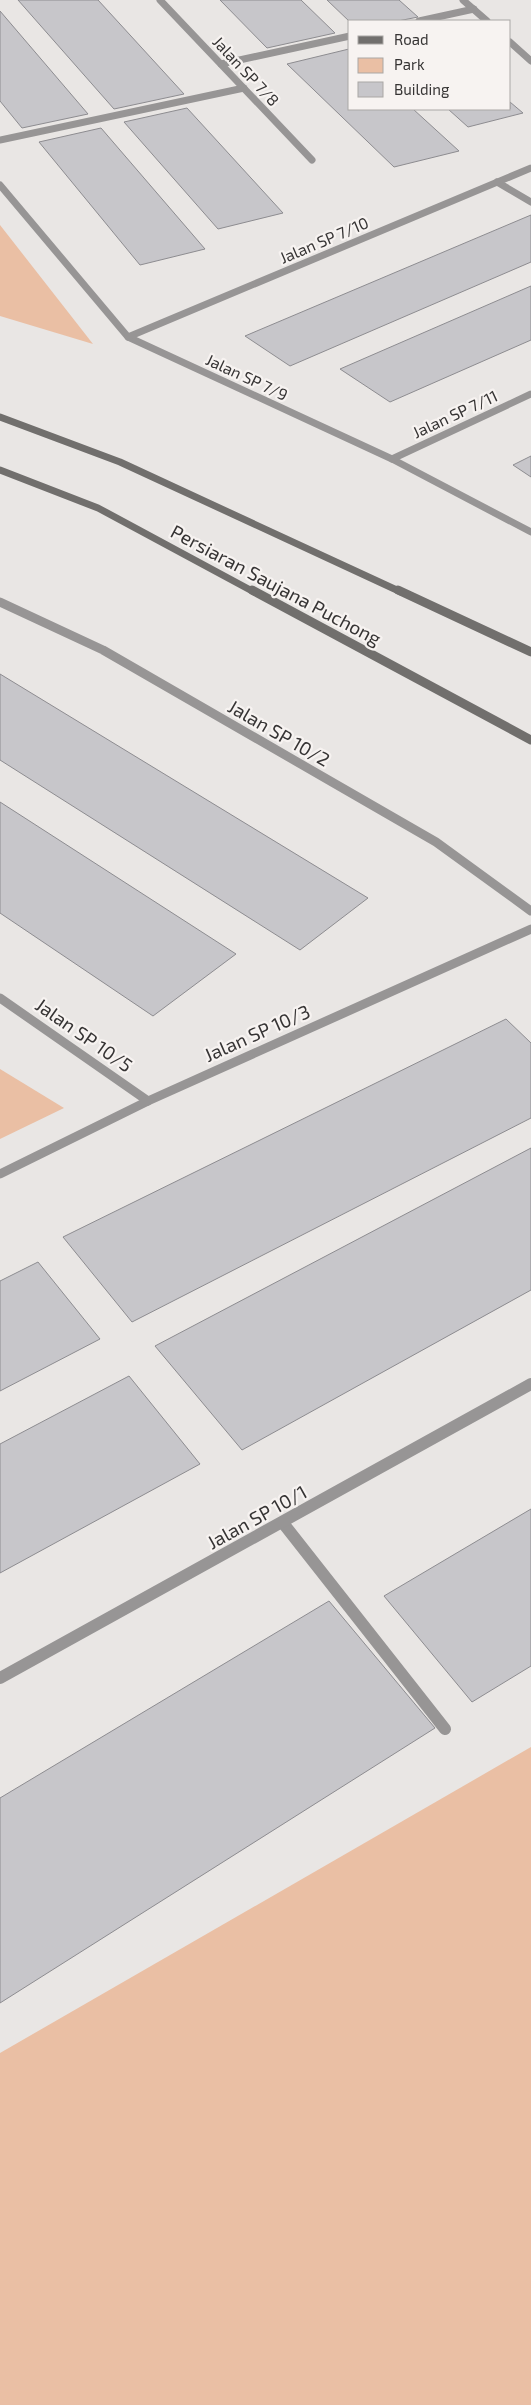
<svg xmlns="http://www.w3.org/2000/svg" width="531" height="2405" font-family="'Exo 2',sans-serif">
<rect width="100%" height="100%" fill="#e9e6e4"/>
<g fill="#eabfa4">
<polygon points="0,225 93,344 0,316"/>
<polygon points="0,1069 64,1108 0,1139"/>
<polygon points="531,1747 531,2405 0,2405 0,2053"/>
</g>
<g fill="#c7c6ca" stroke="#8d8c90">
<polygon points="18,0 98,0 184,94 114,109"/>
<polygon points="220,0 301,0 335,33 267,48"/>
<polygon points="327,0 399,0 418,17 398,21 350,22"/>
<polygon points="0,11 88,114 22,128 0,101"/>
<polygon points="349,49 350,109 413,109 459,151 394,167 287,64"/>
<polygon points="510,102 523,113 468,127 448,109 510,109"/>
<polygon points="187,108 283,213 218,229 124,122"/>
<polygon points="101,128 205,249 140,265 39,142"/>
<polygon points="531,215 531,262 290,366 245,336"/>
<polygon points="531,286 531,340 390,402 340,369"/>
<polygon points="531,456 531,477 513,465"/>
<polygon points="0,674 368,898 300,950 0,760"/>
<polygon points="0,802 236,954 153,1016 0,913"/>
<polygon points="506,1019 531,1043 531,1118 132,1322 63,1237"/>
<polygon points="531,1148 531,1290 242,1450 155,1346"/>
<polygon points="38,1262 100,1339 0,1391 0,1281"/>
<polygon points="129,1376 200,1464 0,1573 0,1444"/>
<polygon points="531,1509 531,1666 472,1702 384,1596"/>
<polygon points="329,1601 435,1728 0,2003 0,1798"/>
</g>
<g fill="none" stroke-linecap="round" stroke-linejoin="round">
<g stroke="#979595" stroke-width="7">
<polyline points="419,21 474,9"/>
<polyline points="221,64 350,36"/>
<polyline points="0,140 244,88"/>
<polyline points="497,182 531,202"/>
</g>
<polyline stroke="#979595" stroke-width="12" points="283,1523 445,1729"/>
<g stroke="#979595" stroke-width="7">
<polyline points="160,0 312,160"/>
<polyline points="463,0 487,21"/>
<polyline points="510,42 531,61"/>
<polyline points="0,185 128,337 392,459 531,532"/>
<polyline points="128,337 531,168"/>
<polyline points="392,459 531,394"/>
</g>
<g stroke="#979595" stroke-width="9">
<polyline points="0,602 103,650 436,842 531,911"/>
<polyline points="0,998 148,1101"/>
<polyline points="0,1174 148,1101 531,929"/>
</g>
<polyline stroke="#979595" stroke-width="12" points="0,1678 531,1384"/>
<g stroke="#716f6d" stroke-width="7">
<polyline points="0,417 120,462 401,592"/>
<polyline points="0,470 98,508 254,592"/>
</g>
<g stroke="#716f6d" stroke-width="9">
<polyline points="252,590 531,740"/>
<polyline points="398,590 531,652"/>
</g>
</g>
<g text-anchor="middle" stroke-width="4.5" stroke-linejoin="round" paint-order="stroke">
<g font-size="16" fill="#363434" stroke="#f7f3f1">
<text transform="translate(246 71) rotate(47)" y="6">Jalan SP 7/8</text>
<text transform="translate(324 240) rotate(-23)" y="6">Jalan SP 7/10</text>
<text transform="translate(247 377) rotate(25)" y="6">Jalan SP 7/9</text>
<text transform="translate(455 414) rotate(-25)" y="6">Jalan SP 7/11</text>
</g>
<g font-size="19" fill="#363434" stroke="#f7f3f1">
<text transform="translate(276 585) rotate(28)" y="7">Persiaran Saujana Puchong</text>
<text transform="translate(279 733) rotate(30)" y="7">Jalan SP 10/2</text>
<text transform="translate(257 1033) rotate(-24)" y="7">Jalan SP 10/3</text>
<text transform="translate(84 1035) rotate(35)" y="7">Jalan SP 10/5</text>
<text transform="translate(257 1517) rotate(-29)" y="7">Jalan SP 10/1</text>
</g>
</g>
<rect x="348" y="20" width="162" height="90" fill="#f7f3f1" stroke="#aaa7a5"/>
<rect x="358" y="36" width="25" height="8" fill="#716f6d" stroke="#aaa7a5"/>
<text x="394" y="45" font-size="15" fill="#363434">Road</text>
<rect x="358" y="58" width="25" height="15" fill="#eabfa4" stroke="#aaa7a5"/>
<text x="394" y="70" font-size="15" fill="#363434">Park</text>
<rect x="358" y="82" width="25" height="15" fill="#c7c6ca" stroke="#aaa7a5"/>
<text x="394" y="95" font-size="15" fill="#363434">Building</text>
</svg>
